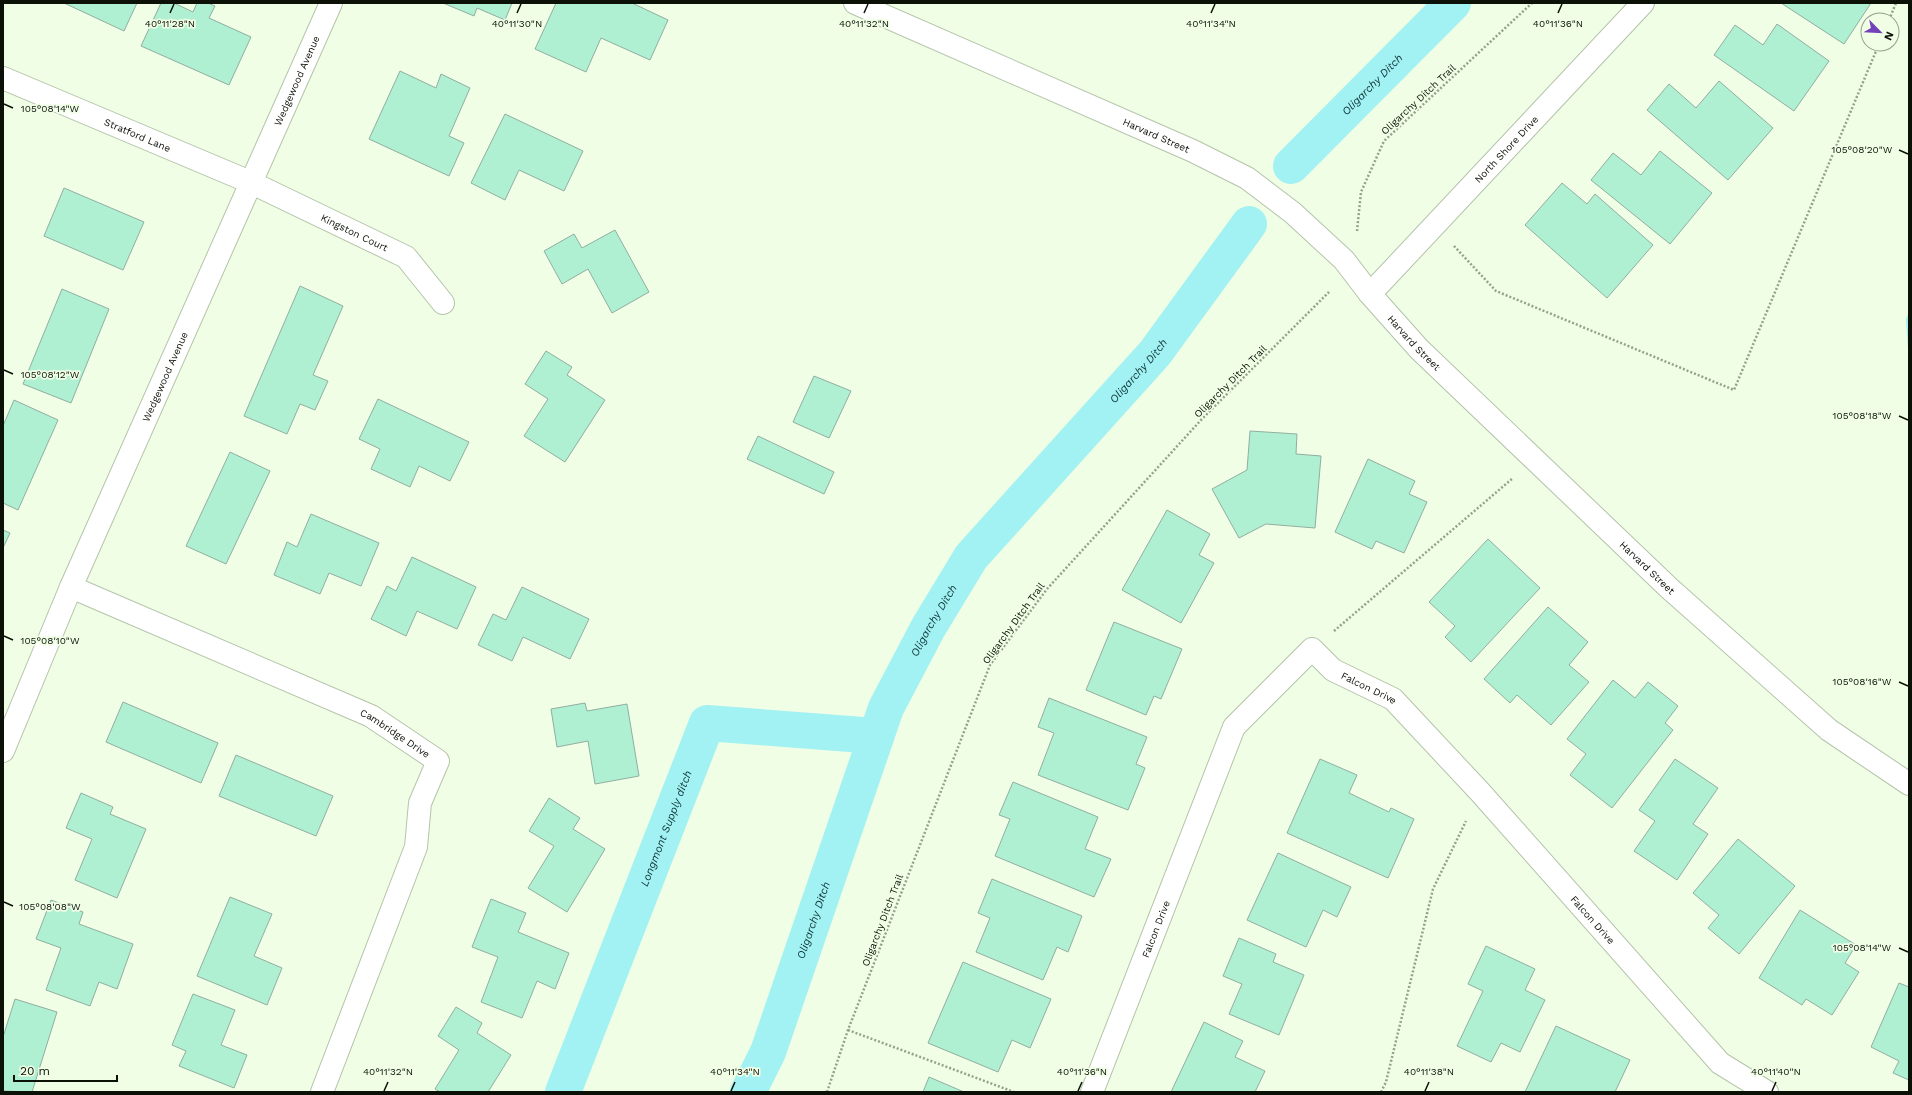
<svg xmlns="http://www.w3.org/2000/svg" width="1912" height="1095" font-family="'Work Sans',sans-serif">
<rect width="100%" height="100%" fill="#effee5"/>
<polygon fill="#a2f1f3" points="1909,312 1909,363 1906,319"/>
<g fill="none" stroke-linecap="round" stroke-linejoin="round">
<g stroke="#a2f1f3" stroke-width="36">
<path id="s1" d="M1291,166L1453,3"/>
<path id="s2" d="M563,1092L707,723L876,736"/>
<path id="s3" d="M748,1092L768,1052L886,708L928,628L971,557L1155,353L1249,224"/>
</g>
</g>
<g fill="#aff0d3" stroke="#91aea1">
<polygon points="64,3 137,3 124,31"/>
<polygon points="161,3 174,3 193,12 197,3 208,3 215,6 209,18 251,37 229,85 141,46"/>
<polygon points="443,3 512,3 505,20 477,8 474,16"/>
<polygon points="556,3 632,3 668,20 650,60 601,38 586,72 535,49"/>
<polygon points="1781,3 1871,3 1844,44"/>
<polygon points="1777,24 1829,61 1794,111 1714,55 1735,25 1763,45"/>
<polygon points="400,71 436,88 441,74 470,88 449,136 464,143 449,176 369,139"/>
<polygon points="1719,81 1773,128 1728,180 1647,110 1669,84 1696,108"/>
<polygon points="505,114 583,151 564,191 519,170 505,200 471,183"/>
<polygon points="1660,151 1712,193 1670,244 1591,180 1613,153 1641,175"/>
<polygon points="1562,183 1587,204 1595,194 1653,245 1607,298 1525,225"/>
<polygon points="64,188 144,222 123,270 44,236"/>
<polygon points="615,230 649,292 612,313 588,269 562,284 544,251 574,234 582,248"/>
<polygon points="300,286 343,306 313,375 328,381 315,410 300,404 287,434 244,416"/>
<polygon points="62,289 109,309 71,403 23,384"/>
<polygon points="546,351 572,367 567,375 605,400 565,462 524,436 548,399 525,384"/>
<polygon points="814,376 851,391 829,438 793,422"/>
<polygon points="378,399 469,442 450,481 419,466 410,487 371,469 380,449 359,439"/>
<polygon points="14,400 58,420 18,510 3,503 3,426"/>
<polygon points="1250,431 1297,434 1296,454 1321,456 1315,528 1266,524 1239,538 1212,489 1247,470"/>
<polygon points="758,436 834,472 824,494 747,459"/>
<polygon points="230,452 270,471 226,564 186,546"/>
<polygon points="1368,459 1415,481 1409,494 1427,502 1404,553 1376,541 1372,549 1335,532"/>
<polygon points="1167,510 1210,534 1199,555 1214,563 1181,623 1122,590"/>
<polygon points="311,514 379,543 361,586 329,573 320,594 274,575 287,542 297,547"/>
<polygon points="3,530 10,533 3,548"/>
<polygon points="1488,539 1540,588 1471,662 1445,637 1455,626 1429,602"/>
<polygon points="412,557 476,587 457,629 417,611 406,636 371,619 387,586 396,591"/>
<polygon points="522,587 589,619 570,659 523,637 512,661 478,645 493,614 506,620"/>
<polygon points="1548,607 1588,642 1569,665 1589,682 1551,725 1517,695 1510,703 1484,679"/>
<polygon points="1114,622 1182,649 1161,699 1154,696 1146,715 1086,690"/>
<polygon points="1613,680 1635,698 1648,682 1678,706 1665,723 1673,730 1612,808 1570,775 1586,754 1567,739"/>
<polygon points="1049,698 1147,737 1136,764 1145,768 1128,810 1038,775 1054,733 1038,727"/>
<polygon points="123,702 218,743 201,783 106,742"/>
<polygon points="585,703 587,711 627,704 639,776 595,784 588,741 557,747 551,709"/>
<polygon points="236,755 333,796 316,836 219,796"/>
<polygon points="1320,759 1357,775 1349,793 1389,812 1391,808 1414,819 1388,878 1287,833"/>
<polygon points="1675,759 1718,788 1693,824 1708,834 1677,880 1634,851 1655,821 1639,810"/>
<polygon points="1013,782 1098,817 1085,849 1111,859 1094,897 995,856 1010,819 999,815"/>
<polygon points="81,793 113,807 110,814 146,829 117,898 75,880 92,839 66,828"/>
<polygon points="549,798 580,818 573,829 605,849 567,912 528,888 554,846 529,831"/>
<polygon points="1738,839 1795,886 1739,954 1708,928 1719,915 1693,893"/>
<polygon points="1278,853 1351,887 1337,917 1323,910 1306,947 1247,920"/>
<polygon points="992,879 1082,916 1068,952 1057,947 1043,980 976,952 990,918 978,913"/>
<polygon points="230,897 272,914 254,956 282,968 267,1005 197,976"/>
<polygon points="491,899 526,913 518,932 569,953 555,989 537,981 522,1018 481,1002 498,957 472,947"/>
<polygon points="51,900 83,912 79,924 133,944 117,989 99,982 90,1006 46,990 61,948 36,939"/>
<polygon points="1800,910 1856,945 1845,963 1859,972 1832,1015 1806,999 1802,1005 1759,978"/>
<polygon points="1239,938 1276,954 1273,962 1304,975 1279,1035 1229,1014 1242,984 1223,976"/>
<polygon points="1486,946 1535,969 1525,990 1545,1000 1520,1052 1501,1043 1491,1062 1457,1046 1483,991 1468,984"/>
<polygon points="963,962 1051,999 1030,1048 1012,1040 998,1072 928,1043"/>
<polygon points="1899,983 1909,987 1909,1080 1893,1073 1899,1061 1871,1047"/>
<polygon points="193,994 235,1010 221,1045 247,1055 234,1088 179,1066 186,1051 172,1045"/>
<polygon points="15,999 57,1012 32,1092 3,1091 3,1037"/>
<polygon points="456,1007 482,1023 477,1033 511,1055 488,1092 440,1092 435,1089 459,1050 438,1036"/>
<polygon points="1204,1022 1243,1041 1235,1057 1265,1071 1255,1092 1171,1092"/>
<polygon points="1556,1026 1630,1060 1615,1092 1525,1092"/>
<polygon points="929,1077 964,1092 923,1092"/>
</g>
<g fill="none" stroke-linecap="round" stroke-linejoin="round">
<g stroke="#b4c3aa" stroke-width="24">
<g id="minor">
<path id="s4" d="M3,78L250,182L406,257L443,303"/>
<path id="s5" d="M1370,294L1643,3"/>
<path id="s6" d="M71,587L371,716L438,761L420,803L416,847L322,1092"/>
<path id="s7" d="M3,751L71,587L331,3"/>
<path id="s8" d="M1092,1092L1234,727L1312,649L1333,670L1393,699L1480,792L1720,1063L1767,1092"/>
</g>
</g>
<g stroke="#b4c3aa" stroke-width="24">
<g id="tertiary">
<path id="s9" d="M855,3L1193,151L1247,178L1293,213L1344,260L1370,294L1419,349L1669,588L1829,730L1909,784"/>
</g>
</g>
<g stroke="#95a08e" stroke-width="2.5" stroke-dasharray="2 2" stroke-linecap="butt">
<polyline points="1889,20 1896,3"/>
<polyline points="1357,231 1361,192 1384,141 1532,3"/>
<polyline points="1454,246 1496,291 1734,390 1879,44"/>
<polyline points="1334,631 1513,478"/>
<polyline points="848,1030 1014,1092"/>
<polyline points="827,1092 848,1030 990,665 1047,589 1201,420 1329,292"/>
<polyline points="1381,1092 1386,1082 1433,889 1466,821"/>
</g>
<use href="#minor" stroke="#fff" stroke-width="22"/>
<use href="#tertiary" stroke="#fff" stroke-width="22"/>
</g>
<path fill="none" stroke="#0c1108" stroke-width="1.5" d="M170,13L174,4M517,13L521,4M864,13L868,4M1211,13L1215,4M1558,13L1562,4M4,104L13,108M1899,150L1908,154M4,370L13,374M1899,416L1908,420M4,636L13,640M1899,682L1908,686M4,902L13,906M1899,948L1908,952M384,1091L388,1082M731,1091L735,1082M1078,1091L1082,1082M1425,1091L1429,1082M1772,1091L1776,1082"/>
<g text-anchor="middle" stroke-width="3.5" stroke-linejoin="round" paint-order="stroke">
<g font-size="10" fill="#0c1108" stroke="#effee5">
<text dy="4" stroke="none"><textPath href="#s7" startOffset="732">Wedgewood Avenue</textPath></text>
<text transform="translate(1418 99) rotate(-43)" y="4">Oligarchy Ditch Trail</text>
<text dy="4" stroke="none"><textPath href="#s4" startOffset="146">Stratford Lane</textPath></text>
<text dy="4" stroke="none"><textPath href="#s9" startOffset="329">Harvard Street</textPath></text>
<text dy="4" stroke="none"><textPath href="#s5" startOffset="199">North Shore Drive</textPath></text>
<text dy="4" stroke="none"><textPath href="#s4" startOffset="384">Kingston Court</textPath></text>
<text dy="4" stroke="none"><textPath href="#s9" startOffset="665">Harvard Street</textPath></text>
<text dy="4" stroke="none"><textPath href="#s7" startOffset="408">Wedgewood Avenue</textPath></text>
<text transform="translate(1230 381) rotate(-45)" y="4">Oligarchy Ditch Trail</text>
<text dy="4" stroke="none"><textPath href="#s9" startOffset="989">Harvard Street</textPath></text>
<text transform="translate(1013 623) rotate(-54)" y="4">Oligarchy Ditch Trail</text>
<text dy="4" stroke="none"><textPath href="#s8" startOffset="572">Falcon Drive</textPath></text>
<text dy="4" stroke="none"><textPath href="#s6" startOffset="356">Cambridge Drive</textPath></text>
<text dy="4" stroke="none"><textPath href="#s8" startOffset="896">Falcon Drive</textPath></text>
<text transform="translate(882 920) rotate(-69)" y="4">Oligarchy Ditch Trail</text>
<text dy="4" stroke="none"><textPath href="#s8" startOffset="175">Falcon Drive</textPath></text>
</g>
<g font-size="11" font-style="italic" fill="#0e3536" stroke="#effee5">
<text dy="4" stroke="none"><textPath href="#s1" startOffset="115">Oligarchy Ditch</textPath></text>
<text dy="4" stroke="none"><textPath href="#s3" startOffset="832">Oligarchy Ditch</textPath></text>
<text dy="4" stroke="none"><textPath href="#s3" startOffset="508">Oligarchy Ditch</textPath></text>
<text dy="4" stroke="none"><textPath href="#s2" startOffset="283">Longmont Supply ditch</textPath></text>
<text dy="4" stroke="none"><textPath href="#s3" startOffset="184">Oligarchy Ditch</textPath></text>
</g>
</g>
<g font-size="10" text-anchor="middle" fill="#0c1108" stroke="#effee5" stroke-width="3.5" stroke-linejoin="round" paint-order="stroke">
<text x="170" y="27">40°11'28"N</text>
<text x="517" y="27">40°11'30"N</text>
<text x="864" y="27">40°11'32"N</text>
<text x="1211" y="27">40°11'34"N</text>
<text x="1558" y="27">40°11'36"N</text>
<text x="50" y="112">105°08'14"W</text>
<text x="1862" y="153">105°08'20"W</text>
<text x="50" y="378">105°08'12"W</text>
<text x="1862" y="419">105°08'18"W</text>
<text x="50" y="644">105°08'10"W</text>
<text x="1862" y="685">105°08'16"W</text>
<text x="50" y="910">105°08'08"W</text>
<text x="1862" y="951">105°08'14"W</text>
<text x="388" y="1075">40°11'32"N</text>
<text x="735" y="1075">40°11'34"N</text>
<text x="1082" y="1075">40°11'36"N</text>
<text x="1429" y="1075">40°11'38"N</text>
<text x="1776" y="1075">40°11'40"N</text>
</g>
<rect width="1912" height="1095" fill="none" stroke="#0c1108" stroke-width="8"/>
<g transform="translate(1880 32) rotate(114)"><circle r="19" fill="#effee5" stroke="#949f8d"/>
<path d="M0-3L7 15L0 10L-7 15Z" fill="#7342ba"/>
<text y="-6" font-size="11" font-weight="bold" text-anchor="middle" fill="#0c1108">N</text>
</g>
<path d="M14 1075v6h103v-6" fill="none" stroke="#0c1108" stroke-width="2"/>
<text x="20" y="1075" font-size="12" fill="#0c1108" stroke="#effee5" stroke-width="3" paint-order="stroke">20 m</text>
</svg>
